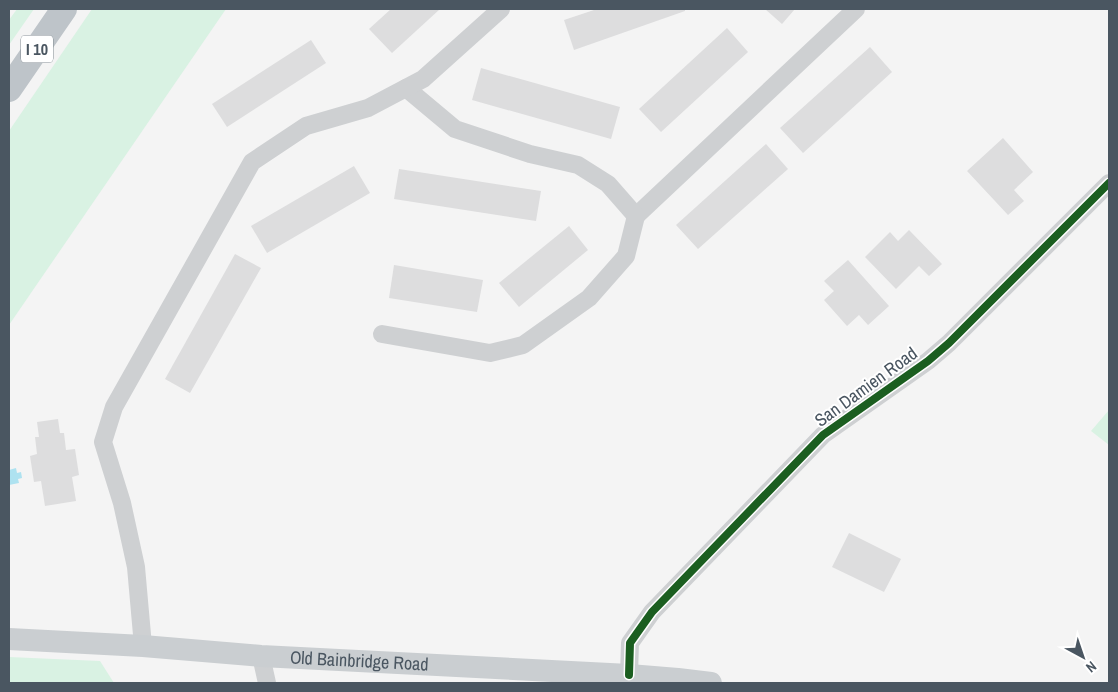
<svg xmlns="http://www.w3.org/2000/svg" width="1118" height="692" font-family="'Archivo Narrow',sans-serif">
<rect width="100%" height="100%" fill="#f4f4f4"/>
<g fill="#d9f2e3">
<polygon points="17,9 34,9 9,45 9,20"/>
<polygon points="92,9 226,9 9,325 9,131"/>
<polygon points="1109,410 1109,445 1091,431"/>
<polygon points="9,657 100,661 114,683 9,683"/>
</g>
<polygon fill="#aee2f0" points="16,468 17,473 21,472 22,478 18,479 19,483 9,485 9,470"/>
<g fill="#ddddde">
<polygon points="391,9 440,9 392,53 369,29"/>
<polygon points="597,9 685,9 685,11 574,50 564,20"/>
<polygon points="765,9 795,9 782,24"/>
<polygon points="727,28 748,52 661,132 639,109"/>
<polygon points="311,40 326,63 227,127 212,104"/>
<polygon points="870,47 892,72 803,153 780,128"/>
<polygon points="481,68 620,107 611,139 472,100"/>
<polygon points="1003,138 1033,172 1014,190 1024,201 1008,215 967,171"/>
<polygon points="766,144 788,169 698,249 676,225"/>
<polygon points="354,166 370,193 267,253 251,226"/>
<polygon points="399,169 541,191 536,221 394,199"/>
<polygon points="569,226 588,250 519,307 499,283"/>
<polygon points="909,230 942,264 929,276 919,266 896,289 865,257 890,232 898,241"/>
<polygon points="235,254 261,268 190,393 165,379"/>
<polygon points="848,260 889,306 868,325 859,315 847,326 824,300 834,291 824,281"/>
<polygon points="394,265 483,280 477,312 389,298"/>
<polygon points="58,419 60,433 64,433 66,450 75,449 79,475 72,477 76,501 45,506 41,481 34,482 30,456 37,454 35,437 39,437 37,422"/>
<polygon points="849,533 901,559 884,592 832,567"/>
</g>
<g fill="none" stroke-linecap="round" stroke-linejoin="round">
<g stroke="#ced0d2" stroke-width="18">
<polyline points="636,216 856,9"/>
<polyline points="382,334 490,353 523,345 589,298 626,256 636,216 608,184 578,165 530,154 455,129 406,88"/>
<polyline points="143,646 136,567 122,503 103,442 114,407 252,162 306,126 368,108 423,79 501,9"/>
<polyline points="261,656 267,683"/>
<polyline points="629,675 630,643 652,612 823,435 928,361 949,343 1109,183"/>
</g>
<path stroke="#caced1" stroke-width="22" id="s1" d="M9,639L143,646L261,656L629,675L678,679L711,683"/>
<polyline stroke="#bec4c9" stroke-width="26" points="9,89 64,9"/>
<g stroke="#fff" stroke-width="11">
<polyline id="cycleway" points="629,675 630,643 652,612 823,435 928,361 949,343 1109,183"/>
</g>
<use href="#cycleway" stroke="#1b5e20" stroke-width="8"/>
</g>
<g text-anchor="middle" stroke-width="4" stroke-linejoin="round" paint-order="stroke">
<rect fill="#fff" stroke="#808990" stroke-width="1" x="21" y="35.5" width="32" height="27" rx="4"/>
<g font-size="16" font-weight="bold" fill="#4a5661">
<text x="37" y="55">I 10</text>
</g>
<g font-size="18" fill="#4a5661" stroke="#fff">
<text transform="translate(866 387) rotate(-36)" y="6">San Damien Road</text>
<text dy="6" stroke="none"><textPath href="#s1" startOffset="351">Old Bainbridge Road</textPath></text>
</g>
</g>
<rect width="1118" height="692" fill="none" stroke="#4a5661" stroke-width="20"/>
<g transform="translate(1083 657) rotate(140)" stroke="#ffffff" stroke-width="4" paint-order="stroke">
<path d="M0-4L9 19L0 12L-9 19Z" fill="#4a5661"/>
<text y="-8" font-size="14" font-weight="bold" text-anchor="middle" fill="#4a5661">N</text>
</g>
</svg>
